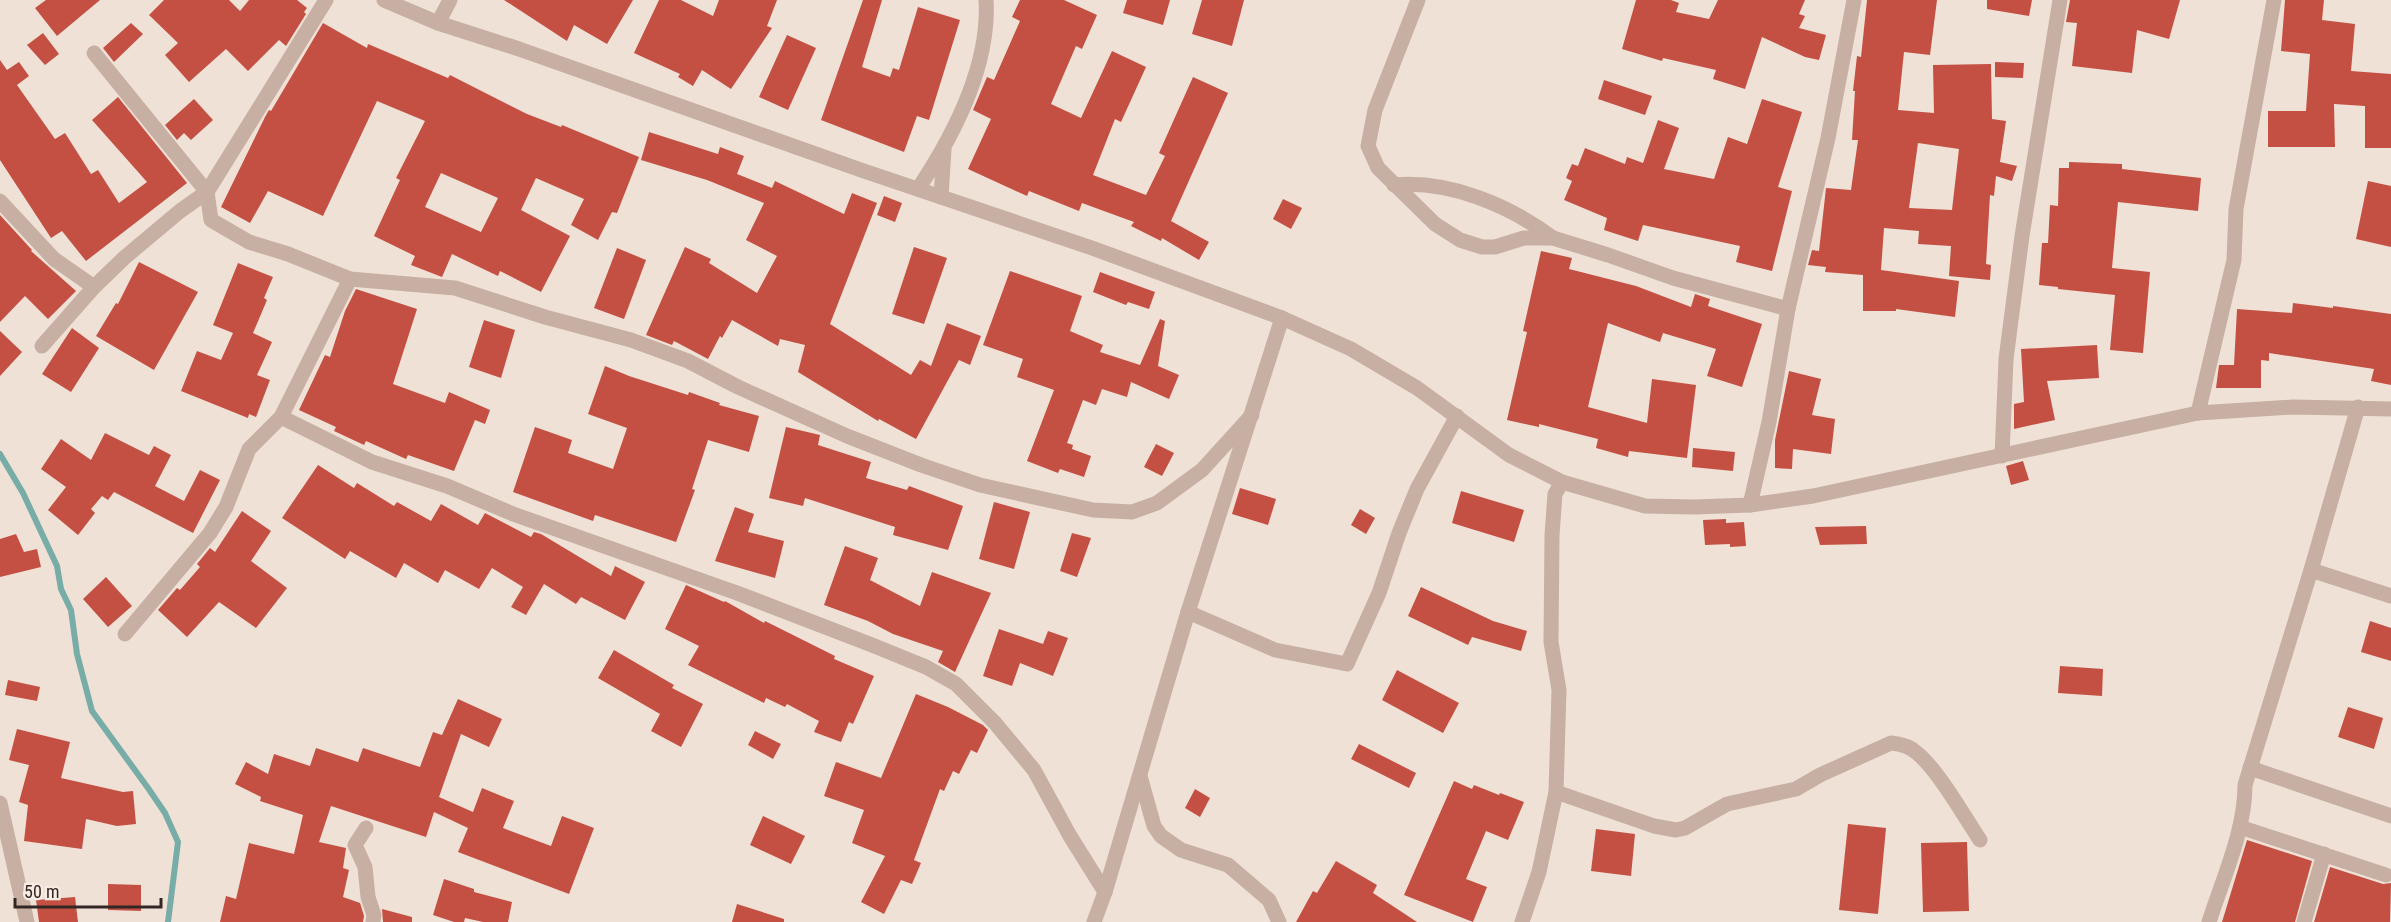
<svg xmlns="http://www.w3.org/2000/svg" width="2391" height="922" font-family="'Roboto Condensed',sans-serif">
<rect width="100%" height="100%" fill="#f0e1d7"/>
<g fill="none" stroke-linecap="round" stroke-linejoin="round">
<polyline stroke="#77aca7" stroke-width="6" points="0,454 23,493 57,566 61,589 71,610 77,654 92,711 148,788 165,813 178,842 168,922"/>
</g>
<g fill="#c35042" fill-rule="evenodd">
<polygon points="46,0 100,0 57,36 35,8"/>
<polygon points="164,0 229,0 240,11 249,0 297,0 307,8 304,12 306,14 286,46 279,40 248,71 226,49 189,82 165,55 178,43 149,15"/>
<polygon points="504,0 633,0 607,44 574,25 567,41"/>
<polygon points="659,0 681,0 713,16 719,0 777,0 767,26 772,28 731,89 702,70 693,86 678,77 680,74 634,53"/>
<polygon points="863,0 882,0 862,67 890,77 893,68 899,70 918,7 960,20 929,120 917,116 904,152 821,120"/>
<polygon points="1020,0 1064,0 1097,15 1082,49 1076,46 1051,104 1081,118 1112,51 1146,67 1121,122 1115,119 1093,175 1146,195 1165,156 1159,153 1193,77 1228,93 1171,221 1209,242 1199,260 1162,238 1161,241 1131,226 1134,222 1082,203 1079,211 1029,191 1027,196 968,169 991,119 973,110 987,77 994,80 1020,21 1012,17"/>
<polygon points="1127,0 1170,0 1163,25 1123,13"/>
<polygon points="1202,0 1244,0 1232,46 1192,34"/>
<polygon points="1636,0 1671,0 1679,3 1676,12 1709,19 1718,0 1805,0 1799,14 1805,16 1799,28 1826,35 1819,60 1805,57 1762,37 1745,89 1713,79 1716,70 1663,58 1662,61 1622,49"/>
<path d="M1867,0H1937L1930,55L1904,52L1898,110L1934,113L1933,65L1991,64L1992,119L2006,121L2000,162L2017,166L2012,181L1996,176L1994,196L1990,195L1986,264L1991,265L1990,280L1949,276L1951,246L1918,244L1919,231L1884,228L1881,270L1959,281L1955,317L1896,309V311H1863V275L1825,272L1826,267L1808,265L1812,250L1819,251L1826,188L1851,190L1858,140H1852L1855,91H1853L1857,56L1861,57ZM1918,143L1959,149L1952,210L1909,208Z"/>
<polygon points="1987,0 2032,0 2029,16 1987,9"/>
<polygon points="2070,0 2180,0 2169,39 2137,30 2132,73 2072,66 2077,23 2066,22"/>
<polygon points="2285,0 2324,0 2322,20 2355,24 2351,71 2391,74 2391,148 2365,148 2365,106 2334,104 2335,147 2268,147 2268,111 2306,111 2310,54 2281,51"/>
<polygon points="131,23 143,34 114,62 103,48"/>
<path d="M323,23L367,48L368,44L448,78L450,75L527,114L561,127L562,125L639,157L617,213L612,212L598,240L571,225L584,199L536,178L521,210L570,236L541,292L500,271L498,276L452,254L442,277L411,265L415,256L374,236L400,180L396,178L425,121L377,101L323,216L268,191L250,223L221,207L265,117L269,110L271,111ZM441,173L498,198L481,232L425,207Z"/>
<polygon points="43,33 59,54 45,65 27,45"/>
<polygon points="787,35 816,48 788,110 759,97"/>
<polygon points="0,60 7,70 19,62 29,76 17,85 55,139 65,133 91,174 98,170 119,203 147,182 92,120 118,97 187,183 86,261 62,231 51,238 0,160"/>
<polygon points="1995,62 2024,63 2023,78 1995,77"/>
<polygon points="1604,80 1652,96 1645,115 1598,99"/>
<polygon points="194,99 213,120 191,140 184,133 177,140 165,125"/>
<polygon points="1762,99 1802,112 1778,187 1792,191 1772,271 1736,262 1740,246 1643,225 1638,241 1604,230 1607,218 1564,200 1572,181 1566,178 1572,164 1578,166 1585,148 1625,164 1627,157 1643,163 1658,120 1679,128 1664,169 1714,179 1728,137 1747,144"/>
<polygon points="649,132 718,154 720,147 744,156 737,174 772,188 775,181 844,214 852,193 877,203 830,324 911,375 920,360 931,366 947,323 981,336 970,365 959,360 916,439 879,419 878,421 798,372 805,345 780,339 778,346 732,320 722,338 720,336 708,359 674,341 672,345 646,335 685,247 711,259 709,263 757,293 777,256 746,240 764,203 707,180 641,160"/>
<polygon points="2069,162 2122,164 2122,169 2201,178 2198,211 2118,202 2112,268 2150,272 2143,353 2110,350 2115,295 2058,289 2058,287 2039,285 2042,243 2048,243 2050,205 2058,206 2059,168 2069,168"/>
<polygon points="2368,181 2391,186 2391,247 2356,239"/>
<polygon points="884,196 902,203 895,222 877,215"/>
<polygon points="1283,199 1302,208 1291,229 1273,219"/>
<polygon points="0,215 32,250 31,251 76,291 48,319 25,296 0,322"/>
<polygon points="914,247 947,258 924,324 892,314"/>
<polygon points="617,248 646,260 624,319 594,308"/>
<polygon points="1541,251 1572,258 1569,269 1636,286 1691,307 1695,294 1710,299 1708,306 1762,324 1742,387 1707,376 1716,349 1663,333 1660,342 1608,323 1588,407 1647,423 1652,379 1696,385 1687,458 1629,451 1628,457 1596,448 1598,439 1539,424 1539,427 1507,420 1527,332 1523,331"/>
<polygon points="139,262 198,292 154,370 96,336 116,303 118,304"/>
<polygon points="238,263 273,277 264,298 267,300 253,333 272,342 257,375 270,380 256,417 249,414 248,418 181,391 197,351 221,360 233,333 213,325"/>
<polygon points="1010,271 1082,296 1070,331 1103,345 1100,352 1140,365 1160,319 1165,321 1158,366 1179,375 1169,399 1131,382 1127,397 1102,389 1096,405 1083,400 1067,443 1073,445 1072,449 1091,456 1084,477 1060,469 1058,473 1027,461 1054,390 1017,377 1023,359 983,345"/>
<polygon points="1100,272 1155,292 1149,309 1128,302 1126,305 1093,292"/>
<polygon points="356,289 417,309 393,384 445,403 449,392 490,410 485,424 475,420 454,471 408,455 406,459 366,441 364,445 334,431 336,427 299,410 325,355 330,357 345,311"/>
<polygon points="2293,303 2333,308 2333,306 2391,314 2391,385 2371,381 2374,369 2269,353 2269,361 2261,360 2261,388 2216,388 2219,365 2234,365 2237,309 2292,313"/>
<polygon points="484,320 515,330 501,378 469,367"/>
<polygon points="72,328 99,348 71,392 42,374"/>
<polygon points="0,331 22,352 0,376"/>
<polygon points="2097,345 2099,378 2047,381 2055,420 2014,429 2014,404 2024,402 2021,349"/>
<polygon points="605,366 629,376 688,395 689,392 720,403 719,405 759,416 749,452 708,440 692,489 695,490 676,542 595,515 593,521 513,492 535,427 572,440 568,453 613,469 627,428 588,414"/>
<polygon points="1789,371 1821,379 1812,415 1835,419 1831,454 1793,449 1792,469 1775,468 1775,440"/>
<polygon points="786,427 820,435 818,445 871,462 866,478 907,490 909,486 963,506 948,550 893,535 895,527 805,498 803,506 769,498"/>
<polygon points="105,433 149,455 154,446 171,455 155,486 184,501 200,470 220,480 193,533 114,492 108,500 102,496 91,509 95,513 78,535 48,510 66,487 41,469 61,439 91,460"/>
<polygon points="1156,444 1174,453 1162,476 1144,467"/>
<polygon points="1693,448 1735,452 1733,471 1692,467"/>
<polygon points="2023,461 2029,480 2011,485 2006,466"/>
<polygon points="318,465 354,488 357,483 394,506 397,502 431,521 441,504 478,525 485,513 531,537 534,532 541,534 611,576 615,566 645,582 625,620 581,597 576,604 544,584 526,615 511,607 523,587 492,568 479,589 445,570 438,583 404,563 396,578 350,551 345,559 282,518"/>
<polygon points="1240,488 1276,499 1268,525 1232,514"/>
<polygon points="1461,491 1524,510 1514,542 1452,523"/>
<polygon points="994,502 1030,512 1014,569 979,559"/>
<polygon points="735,507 754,514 748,532 784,541 775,578 715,561"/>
<polygon points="1360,509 1375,518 1366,534 1351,525"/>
<polygon points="242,511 271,531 251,561 287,588 256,628 219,602 187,637 158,610 177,588 180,590 200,567 197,564 210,548 215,552"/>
<polygon points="1726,519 1726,523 1744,522 1746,546 1730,547 1730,544 1705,545 1703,520"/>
<polygon points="1866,526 1867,544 1820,545 1815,527"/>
<polygon points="1072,533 1091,538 1077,577 1060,571"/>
<polygon points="16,534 24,552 37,549 41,567 0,577 0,539"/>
<polygon points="845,546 878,558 870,580 920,606 932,572 991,593 955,672 938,662 943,651 893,634 868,621 824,605"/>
<polygon points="106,577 132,606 108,627 83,599"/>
<polygon points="686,585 724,602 725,601 764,623 765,621 835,656 834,659 874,676 853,724 849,722 841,742 814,732 819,721 787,704 785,707 766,698 764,703 688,665 699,646 665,629"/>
<polygon points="1421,587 1493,621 1527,631 1521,651 1472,637 1468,645 1408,616"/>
<polygon points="2370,621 2391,628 2391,661 2361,652"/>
<polygon points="999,629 1043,644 1048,631 1068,638 1053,676 1020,663 1012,686 983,676"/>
<polygon points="614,650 674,685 672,688 703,704 681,747 651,731 660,714 598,678"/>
<polygon points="2060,666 2103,669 2102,696 2058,693"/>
<polygon points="1397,670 1459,703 1443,733 1382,700"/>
<polygon points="8,680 40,687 37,701 5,695"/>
<polygon points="916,694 948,707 983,725 988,730 977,753 971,750 959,774 953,771 944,791 940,789 914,860 921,863 912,884 901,880 884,914 861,902 885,856 852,843 864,810 824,796 836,762 881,778"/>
<polygon points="458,699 502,719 489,747 461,734 439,797 473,812 482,788 514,801 503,828 551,846 562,816 594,828 569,894 458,852 468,828 434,812 426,837 331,806 319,842 346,848 343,868 349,870 343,897 360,903 364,916 363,922 220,922 226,896 236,899 249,843 294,854 303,815 260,801 261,797 235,784 246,762 268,774 274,754 310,766 316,748 358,762 363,748 420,767 433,732 442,735"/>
<polygon points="2348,707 2383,718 2374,749 2338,737"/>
<polygon points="17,729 70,742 61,778 123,792 133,791 136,824 117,826 86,819 82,849 24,841 28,805 19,802 29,765 9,760"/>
<polygon points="755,731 781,744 773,759 748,745"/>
<polygon points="1359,744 1416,773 1409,788 1351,759"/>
<polygon points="1454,781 1472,789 1474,785 1499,795 1500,793 1524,802 1508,840 1486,831 1466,879 1487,887 1473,922 1404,895"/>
<polygon points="1195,789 1210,798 1200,817 1185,808"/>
<polygon points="763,816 805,836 791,864 750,845"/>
<polygon points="1848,824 1886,828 1878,914 1839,910"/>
<polygon points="1596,829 1635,834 1631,876 1591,871"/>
<polygon points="2247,840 2312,861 2295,922 2222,922"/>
<polygon points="1967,842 1969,911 1923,912 1921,843"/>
<polygon points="1336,861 1377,885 1373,893 1417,922 1296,922 1313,891 1317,893"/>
<polygon points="2330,867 2383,884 2391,883 2390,922 2314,922"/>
<polygon points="444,879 474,889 474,892 512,902 508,922 483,922 465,918 464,922 454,922 433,915"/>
<polygon points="108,884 141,885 141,911 108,910"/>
<polygon points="75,897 78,922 39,922 36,900"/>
<polygon points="737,904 784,919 784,922 732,922"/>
<polygon points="382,909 412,917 412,922 383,922"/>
</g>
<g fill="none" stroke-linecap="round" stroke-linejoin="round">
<g stroke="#c7afa3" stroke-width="15">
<polyline points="384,0 438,23 519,49 861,170 1092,248 1282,318 1351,349 1417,388 1509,455 1562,482 1645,506 1694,507 1750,505 1813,496 2198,413 2293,407 2391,409"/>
<polyline points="1418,0 1375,110 1368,146 1378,168 1435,224 1460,240 1482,247 1495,247 1524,238 1553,238 1608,255 1673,278 1788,309"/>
<polyline points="438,23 450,0"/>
<polyline points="94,53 207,192 211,220 249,242 288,254 350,279 455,288 545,317 631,340 688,361 738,387 847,436 921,465 980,485 1093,510 1132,512 1157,503 1202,470 1252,415"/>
<path d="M1394,185C1449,180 1509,205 1553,238"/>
<path d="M918,189C954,135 990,66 986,0"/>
<polyline points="941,197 944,149"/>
<polyline points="0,201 54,259 94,287"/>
<polyline points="42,346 94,287 124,258 180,211 207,192 326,0"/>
<polyline points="2198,413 2234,260 2236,209 2274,0"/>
<polyline points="281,417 372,462 447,486 513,514 737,593 872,645 926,667 956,684 995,723 1034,770 1070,836 1105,892"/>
<polyline points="2002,456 2006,359 2022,236 2060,0"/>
<polyline points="1750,505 1769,422 1788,309 1828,138 1854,0"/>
<polyline points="2311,570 2391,596"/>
<polyline points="1188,612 1275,650 1347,664 1379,593 1399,533 1417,489 1457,416"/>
<polyline points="125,634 210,533 226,507 249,449 281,417 350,279"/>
<polyline points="2250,768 2391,816"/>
<polyline points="1140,776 1154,826 1161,836 1181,850 1228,865 1269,900 1279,922"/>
<path d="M1556,792L1654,826L1676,830L1685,828L1727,804L1796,789L1820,775L1891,743C1901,744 1910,746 1917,753C1938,770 1964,816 1980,840"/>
<polyline points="0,803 27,922"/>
<polyline points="2240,827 2386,875"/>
<polyline points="366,828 355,845 365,867 368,897 374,915 373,922"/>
<polyline points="1094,922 1105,892 1188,612 1282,318"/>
<polyline points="1522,922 1539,872 1556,792 1559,690 1551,642 1552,535 1555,494 1562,482"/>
<path d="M2209,922C2223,878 2245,831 2245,785L2311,570L2358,407"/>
<polyline points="2304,922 2324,854"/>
</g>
</g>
<path d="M15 898v9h146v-9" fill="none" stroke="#322725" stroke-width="3"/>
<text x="24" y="898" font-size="18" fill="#322725" stroke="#f8ebe2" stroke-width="4.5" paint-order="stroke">50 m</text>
</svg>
